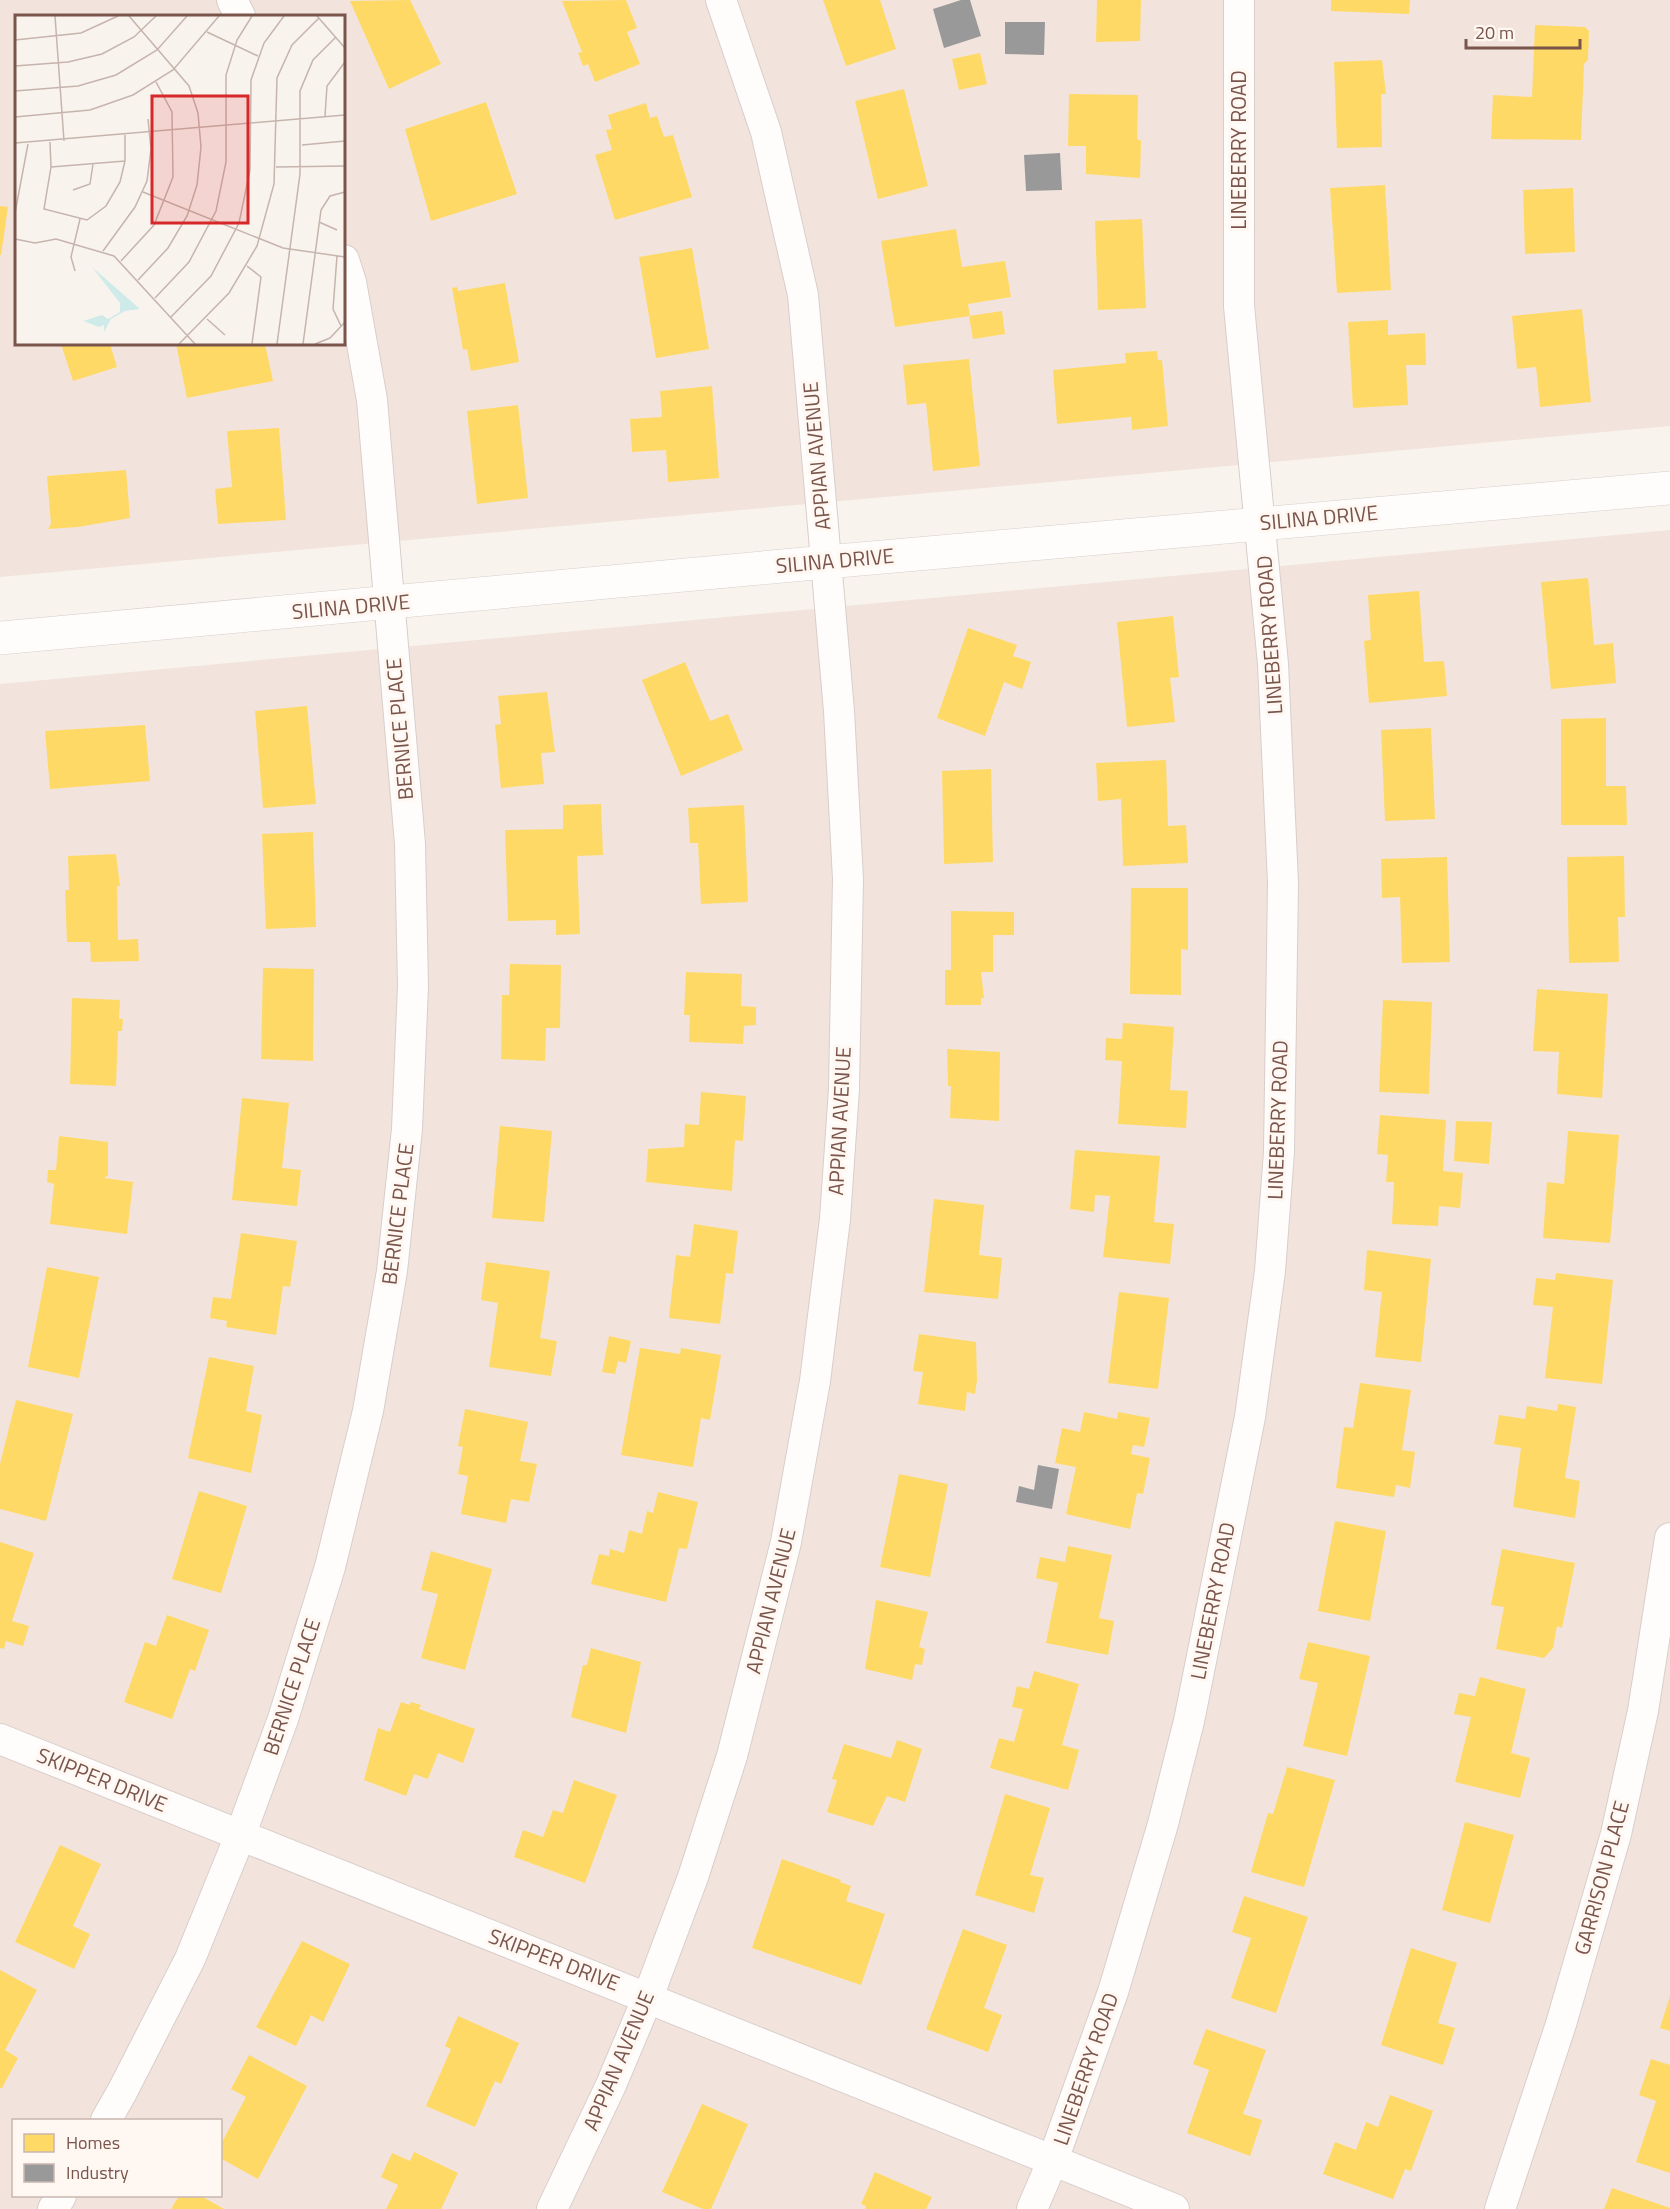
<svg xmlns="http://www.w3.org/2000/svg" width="1670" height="2209" font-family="'Titillium Web',sans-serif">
<rect width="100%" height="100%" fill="#f9f3ee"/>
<g fill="#f2e4dc" fill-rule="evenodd">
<path d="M0,0H1670V426L0,577ZM16,16H344V344H16Z"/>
<path d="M1670,530V2209H0V684ZM14,2120H220V2196H14Z"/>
</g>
<g fill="#ffd966">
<polygon points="410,0 441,64 389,89 350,1"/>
<polygon points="626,0 637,28 627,32 640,64 595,82 588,64 583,66 578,53 582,52 562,1"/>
<polygon points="823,0 880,0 896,49 846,66"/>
<polygon points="1097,0 1141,0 1140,41 1096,42"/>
<polygon points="1331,0 1410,0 1409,14 1331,11"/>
<polygon points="1535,25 1585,27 1589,31 1588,60 1584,64 1581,140 1491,139 1493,95 1532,97"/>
<polygon points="980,53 987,84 959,90 952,59"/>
<polygon points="1382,60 1386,94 1381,94 1382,147 1337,148 1334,62"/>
<polygon points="904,89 928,186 878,199 855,101"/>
<polygon points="1069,94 1138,95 1137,139 1141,141 1140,178 1086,174 1086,146 1068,146"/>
<polygon points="486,102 517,194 431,221 405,129"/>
<polygon points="646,103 650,118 657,116 664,137 673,135 692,197 615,220 595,155 612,150 606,130 612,129 608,115"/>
<polygon points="1385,185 1391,290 1337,293 1330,188"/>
<polygon points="1573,188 1575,252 1525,254 1523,190"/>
<polygon points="0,206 8,207 1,255 0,255"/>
<polygon points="1142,219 1146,308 1098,310 1095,221"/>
<polygon points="956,229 962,267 1005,261 1011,297 968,304 970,316 895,327 881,241"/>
<polygon points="692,248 709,349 656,358 639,257"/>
<polygon points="505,283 519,362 471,371 467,349 463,350 452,288 457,287 458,291"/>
<polygon points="1582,309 1591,402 1540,407 1536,367 1517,369 1512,316"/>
<polygon points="1002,311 1005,334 973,339 969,316"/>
<polygon points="1388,320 1388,335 1425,333 1426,365 1406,365 1408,405 1353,408 1348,322"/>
<polygon points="61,344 110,344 117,367 73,381"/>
<polygon points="176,344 265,344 273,381 187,398"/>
<polygon points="1157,351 1158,360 1162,360 1168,426 1132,430 1131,417 1057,424 1053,370 1126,363 1125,353"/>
<polygon points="969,359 980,466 933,471 926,403 907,405 903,365"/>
<polygon points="712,386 719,478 668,482 666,450 632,452 630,419 662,417 660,391"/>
<polygon points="518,405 528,498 477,504 467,411"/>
<polygon points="279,428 286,520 218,524 215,489 232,487 227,431"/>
<polygon points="126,470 130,518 78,527 48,529 51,524 47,476"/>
<polygon points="1588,578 1594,645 1613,643 1616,683 1551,689 1541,582"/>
<polygon points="1419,591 1424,662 1444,661 1447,696 1369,703 1364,641 1371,640 1368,595"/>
<polygon points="1173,616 1179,677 1170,678 1175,722 1127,727 1117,622"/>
<polygon points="968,628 1017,645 1013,656 1031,662 1022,689 1004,682 985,736 937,718"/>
<polygon points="685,662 710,721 728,714 743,750 681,776 642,680"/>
<polygon points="547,692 555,752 541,753 544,784 501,788 495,725 501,724 498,696"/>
<polygon points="307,706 316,804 263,808 255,711"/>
<polygon points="1606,718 1606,786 1626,786 1627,825 1561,825 1561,719"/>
<polygon points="145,725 150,781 50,789 45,731"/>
<polygon points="1431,728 1435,819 1385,821 1381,730"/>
<polygon points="1166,760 1168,826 1186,825 1188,863 1123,866 1121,799 1098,801 1096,763"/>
<polygon points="991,769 993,862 944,864 942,771"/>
<polygon points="601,804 603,855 577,856 580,934 556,935 556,920 508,921 505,830 563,829 563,805"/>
<polygon points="744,805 748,902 701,904 698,843 690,843 688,808"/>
<polygon points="313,832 316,927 266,929 262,834"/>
<polygon points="116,854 120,886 117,886 118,940 138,939 139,961 91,962 90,942 67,942 65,890 69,890 68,856"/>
<polygon points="1624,856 1625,917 1618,917 1619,962 1569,963 1567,857"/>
<polygon points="1447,857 1450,962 1402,963 1400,897 1382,898 1381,859"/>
<polygon points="1131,888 1188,888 1188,950 1181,949 1181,995 1130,994"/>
<polygon points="951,911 1014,912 1014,935 993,935 993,972 981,972 984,998 981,998 981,1005 945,1005 945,970 951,970"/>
<polygon points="510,964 561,965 560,1028 546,1028 545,1061 501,1059 502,995 509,995"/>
<polygon points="263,968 314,969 313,1061 261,1059"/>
<polygon points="686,972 742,974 741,1006 756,1007 756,1025 744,1026 743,1044 689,1042 690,1015 684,1015"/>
<polygon points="1537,989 1608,994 1602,1098 1557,1094 1559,1052 1533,1051"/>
<polygon points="72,998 120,1000 119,1019 123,1019 122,1031 118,1031 116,1086 70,1084"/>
<polygon points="1383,1000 1432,1002 1429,1094 1379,1092"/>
<polygon points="1123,1023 1174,1027 1170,1090 1188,1091 1186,1128 1118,1124 1122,1061 1105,1060 1106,1038 1122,1039"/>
<polygon points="947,1049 1000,1052 999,1121 950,1118 951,1086 948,1086"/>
<polygon points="701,1092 746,1096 743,1141 735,1140 732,1191 646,1182 648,1149 684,1147 685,1124 699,1125"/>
<polygon points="242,1098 289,1103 282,1168 301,1170 297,1206 232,1200"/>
<polygon points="1380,1115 1446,1120 1443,1171 1463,1173 1460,1208 1439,1206 1438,1226 1392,1224 1394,1182 1386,1182 1388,1155 1377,1154"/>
<polygon points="1456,1121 1492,1122 1489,1164 1454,1161"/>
<polygon points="500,1126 552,1131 544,1222 492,1218"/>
<polygon points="1568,1131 1619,1135 1610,1243 1543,1238 1547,1182 1564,1184"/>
<polygon points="59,1136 108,1142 108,1175 104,1178 133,1182 127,1234 50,1224 54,1184 47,1182 48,1170 56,1170"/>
<polygon points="1075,1150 1160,1156 1154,1222 1174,1224 1170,1264 1103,1257 1110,1196 1095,1195 1094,1212 1070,1209"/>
<polygon points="934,1199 984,1205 979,1255 1002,1258 998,1299 924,1292"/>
<polygon points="694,1224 738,1231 733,1274 726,1273 720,1324 669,1318 676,1255 690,1257"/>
<polygon points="241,1233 297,1241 290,1287 283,1286 276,1335 226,1327 227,1321 210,1318 213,1297 231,1299"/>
<polygon points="1367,1250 1431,1259 1421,1362 1375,1357 1382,1292 1364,1290"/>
<polygon points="486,1262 550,1271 540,1338 557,1341 551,1376 489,1367 498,1303 481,1300"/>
<polygon points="47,1267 99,1277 79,1378 28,1367"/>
<polygon points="1556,1273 1613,1280 1602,1384 1545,1378 1553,1307 1533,1305 1536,1278 1555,1280"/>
<polygon points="1119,1292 1169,1298 1158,1389 1108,1383"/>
<polygon points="919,1334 976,1342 977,1380 975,1394 967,1392 965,1411 918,1404 923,1372 913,1371"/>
<polygon points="609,1336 631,1341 626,1363 618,1361 615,1374 602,1372"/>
<polygon points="640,1348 680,1354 681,1348 721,1355 710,1420 701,1418 693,1467 621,1455"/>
<polygon points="209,1357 254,1366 246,1411 262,1415 251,1473 188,1458"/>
<polygon points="1360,1383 1411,1390 1402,1450 1415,1452 1410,1488 1396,1485 1394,1497 1336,1488 1344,1427 1353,1428"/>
<polygon points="16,1400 73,1414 46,1521 0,1509 0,1464"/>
<polygon points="1558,1404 1576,1407 1565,1478 1580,1481 1575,1518 1513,1507 1521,1448 1494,1444 1499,1415 1525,1419 1527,1406 1557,1411"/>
<polygon points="465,1409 528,1422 520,1461 537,1464 529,1502 511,1499 506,1523 461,1514 468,1476 458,1474 463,1447 458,1446"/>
<polygon points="1084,1412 1117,1419 1118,1412 1150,1418 1144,1447 1133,1445 1131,1454 1150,1458 1143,1494 1137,1493 1130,1529 1066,1514 1076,1467 1055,1463 1062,1428 1080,1432"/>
<polygon points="899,1474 948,1484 930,1577 880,1567"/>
<polygon points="199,1491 247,1506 221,1593 172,1579"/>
<polygon points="658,1492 698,1502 687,1549 679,1548 666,1602 591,1584 599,1554 609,1556 610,1549 624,1553 629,1530 642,1534 647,1511 653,1513"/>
<polygon points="1335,1521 1386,1531 1370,1621 1318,1611"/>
<polygon points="0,1542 34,1553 12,1621 29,1626 23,1646 6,1641 4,1649 0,1648"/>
<polygon points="1068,1546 1112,1555 1099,1618 1114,1621 1108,1655 1046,1643 1058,1583 1036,1578 1040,1557 1065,1562"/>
<polygon points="1502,1549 1575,1563 1562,1628 1557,1626 1553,1648 1544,1658 1496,1649 1504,1607 1491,1605"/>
<polygon points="431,1551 492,1569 465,1670 421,1658 438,1594 421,1590"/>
<polygon points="876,1600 928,1612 919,1647 925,1649 922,1665 915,1664 912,1680 865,1669"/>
<polygon points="167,1615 209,1630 195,1671 190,1669 172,1719 124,1702 145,1642 156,1646"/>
<polygon points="1308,1642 1370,1656 1347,1756 1303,1746 1318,1683 1299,1679"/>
<polygon points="591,1648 641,1662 626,1733 571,1717 583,1665 587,1665"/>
<polygon points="1034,1671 1079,1684 1062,1745 1079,1750 1068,1790 990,1768 999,1738 1014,1742 1023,1709 1012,1707 1017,1686 1029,1689"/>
<polygon points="1480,1677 1526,1689 1511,1753 1530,1758 1520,1798 1455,1782 1471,1717 1454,1714 1459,1693 1475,1696"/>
<polygon points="401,1702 410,1705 411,1702 421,1705 419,1709 475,1729 463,1763 438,1753 428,1779 414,1774 406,1796 364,1780 378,1728 390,1732"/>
<polygon points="897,1740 922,1749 905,1802 887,1796 873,1826 827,1812 837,1780 832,1779 844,1744 891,1758"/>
<polygon points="1287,1767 1335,1780 1304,1887 1251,1872 1268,1813 1273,1814"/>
<polygon points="574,1780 617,1795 585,1883 514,1857 523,1830 543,1837 553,1810 563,1813"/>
<polygon points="1005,1794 1050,1808 1030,1875 1044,1878 1034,1913 975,1895"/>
<polygon points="1465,1822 1514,1835 1490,1923 1442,1910"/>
<polygon points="60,1845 101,1864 73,1926 90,1934 74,1969 15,1942"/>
<polygon points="782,1859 841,1880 840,1882 851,1886 846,1901 885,1914 861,1985 752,1948"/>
<polygon points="1244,1896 1308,1917 1276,2013 1231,1998 1251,1938 1232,1932"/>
<polygon points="963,1929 1007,1945 984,2008 1002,2015 988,2052 926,2029"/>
<polygon points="302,1941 350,1964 323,2022 311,2015 296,2046 256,2027"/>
<polygon points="1411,1948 1457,1963 1438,2023 1455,2028 1443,2065 1381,2045"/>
<polygon points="0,1970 37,1990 5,2050 18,2058 2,2088 0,2088"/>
<polygon points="1670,1996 1670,2031 1660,2028"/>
<polygon points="458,2016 519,2043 501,2084 495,2081 475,2127 426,2106 451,2049 445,2046"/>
<polygon points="1206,2029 1266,2050 1243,2114 1262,2120 1250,2156 1187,2133 1209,2070 1193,2064"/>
<polygon points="249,2055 307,2086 258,2179 220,2158 220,2146 246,2097 231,2089"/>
<polygon points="1651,2059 1670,2065 1670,2173 1636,2162 1656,2101 1639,2095"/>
<polygon points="1390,2095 1433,2111 1411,2171 1405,2169 1393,2199 1323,2174 1335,2142 1356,2150 1366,2122 1378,2127"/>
<polygon points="702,2104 748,2124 711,2209 703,2209 662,2192"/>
<polygon points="414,2152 458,2173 441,2209 386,2209 398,2185 381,2177 392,2153 410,2161"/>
<polygon points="875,2172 932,2197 926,2209 865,2209 866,2206 861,2204"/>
<polygon points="1612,2188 1670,2208 1670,2209 1604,2209"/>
<polygon points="179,2196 201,2196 224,2209 171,2209"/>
</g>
<g fill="#999">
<polygon points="961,0 970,0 981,36 944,48 933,9"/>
<polygon points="1005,22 1045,22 1044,55 1005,54"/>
<polygon points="1060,153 1062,190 1026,191 1024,155"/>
<polygon points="1038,1465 1059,1469 1052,1509 1016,1502 1019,1486 1034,1490"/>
</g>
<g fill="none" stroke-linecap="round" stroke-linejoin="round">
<g stroke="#d8ceca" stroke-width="32">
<g id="street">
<polyline points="232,0 240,16"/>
<polyline points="0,1739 1174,2209"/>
<polyline points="106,2120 122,2092 190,1959 240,1836 283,1719 330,1567 368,1411 392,1271 407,1129 413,986 410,844 372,400 351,282 344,260"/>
<polyline points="53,2209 61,2196"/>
<polyline points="552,2209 611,2085 648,1997 693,1877 732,1756 786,1542 815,1381 835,1219 844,1089 848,879 839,711 803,295 766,132 721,0"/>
<polyline points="1032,2209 1053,2160 1113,1992 1163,1824 1189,1721 1250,1417 1270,1271 1279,1152 1283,883 1273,664 1239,306 1239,0"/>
<polyline points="1500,2209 1561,2024 1616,1834 1643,1711 1670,1538"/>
</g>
</g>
<g stroke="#d8ceca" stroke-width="34">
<polyline id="secondary" points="0,638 826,562 1670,488"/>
</g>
<use href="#street" stroke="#fefdfc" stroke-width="30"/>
<use href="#secondary" stroke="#fefdfc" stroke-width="33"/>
</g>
<g text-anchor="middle" stroke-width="6" stroke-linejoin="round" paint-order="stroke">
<g font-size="21" fill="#79554c" stroke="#fff7f1">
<text transform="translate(1239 150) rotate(-90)" y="7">LINEBERRY ROAD</text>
<text transform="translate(817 456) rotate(-95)" y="7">APPIAN AVENUE</text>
<text transform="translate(1319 518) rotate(-5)" y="7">SILINA DRIVE</text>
<text transform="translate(835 561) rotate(-5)" y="7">SILINA DRIVE</text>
<text transform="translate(351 607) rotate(-5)" y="7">SILINA DRIVE</text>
<text transform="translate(1270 635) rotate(-94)" y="7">LINEBERRY ROAD</text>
<text transform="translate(400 729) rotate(-95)" y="7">BERNICE PLACE</text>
<text transform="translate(1278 1120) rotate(-88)" y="7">LINEBERRY ROAD</text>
<text transform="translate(840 1121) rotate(-87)" y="7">APPIAN AVENUE</text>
<text transform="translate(398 1214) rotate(-83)" y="7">BERNICE PLACE</text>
<text transform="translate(771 1601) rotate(-76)" y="7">APPIAN AVENUE</text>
<text transform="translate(1213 1601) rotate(-79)" y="7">LINEBERRY ROAD</text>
<text transform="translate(292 1687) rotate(-72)" y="7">BERNICE PLACE</text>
<text transform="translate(102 1780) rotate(22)" y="7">SKIPPER DRIVE</text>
<text transform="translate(1602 1878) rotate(-75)" y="7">GARRISON PLACE</text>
<text transform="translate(554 1960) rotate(21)" y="7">SKIPPER DRIVE</text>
<text transform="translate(619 2061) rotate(-67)" y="7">APPIAN AVENUE</text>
<text transform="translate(1086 2069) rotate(-71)" y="7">LINEBERRY ROAD</text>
</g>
</g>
<g transform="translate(15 15)">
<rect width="330" height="330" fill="#f9f3ee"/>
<path d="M77,252L125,294L110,296L96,304L89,317V310L84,312L68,306L87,300L93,304L105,297V288Z" fill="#cfebe9"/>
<path fill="none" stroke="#c6b4ad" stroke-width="1.5" d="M40,1L49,126M114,1L174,71L183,98L186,132L182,170L172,201L153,233L123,265M302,1L330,33M192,17L243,41M0,25L66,18L103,1M0,51L53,47L87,39L119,22L141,1M0,76L63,71L101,60L142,35L172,1M310,101L312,71L330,47M0,102L75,95L118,80L158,55L204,1M35,127L36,152L29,194L72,205L91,191L105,167L110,146V120M0,128L330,100M287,130L330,126M36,152L110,146M261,152L330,151M58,175L75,169L78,149M128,177L268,233L330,242M0,198L13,129M304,207L322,215M0,224L20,228L41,224L99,241L180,329M88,236L120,192L132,166L136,134L133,104M322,241L318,294L326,311M106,246L139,210L158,162L157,97L141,67M232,251L246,262L237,329M60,256L56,242L65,204M140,283L174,247L201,196L211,147V60L222,25L237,1M156,302L196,261L224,208L235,155L236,65L249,28L269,1M192,304L210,320M164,329L214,278L242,231L259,169L262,63L277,30L304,3M262,329L285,159V76L298,45L321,22M288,329L306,195L315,181L330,177M300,329L315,323L330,307"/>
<path fill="#d62828" fill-opacity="0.15" stroke="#d62828" stroke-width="3" d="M137,81H233V208H137Z"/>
<rect width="330" height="330" fill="none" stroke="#79554c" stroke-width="3"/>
</g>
<rect x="12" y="2119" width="210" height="78" fill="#fff7f1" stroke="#c9b6af" stroke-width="1.5"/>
<rect x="24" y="2134" width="30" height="18" fill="#ffd966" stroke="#c9b6af" stroke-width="1.5"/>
<text x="66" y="2149" font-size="18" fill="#79554c">Homes</text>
<rect x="24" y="2164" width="30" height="18" fill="#999999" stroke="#c9b6af" stroke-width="1.5"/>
<text x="66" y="2179" font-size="18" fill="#79554c">Industry</text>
<path d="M1466 39v9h114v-9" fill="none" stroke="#79554c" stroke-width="3"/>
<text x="1475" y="39" font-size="18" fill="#79554c" stroke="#fff7f1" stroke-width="4.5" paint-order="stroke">20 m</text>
</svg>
